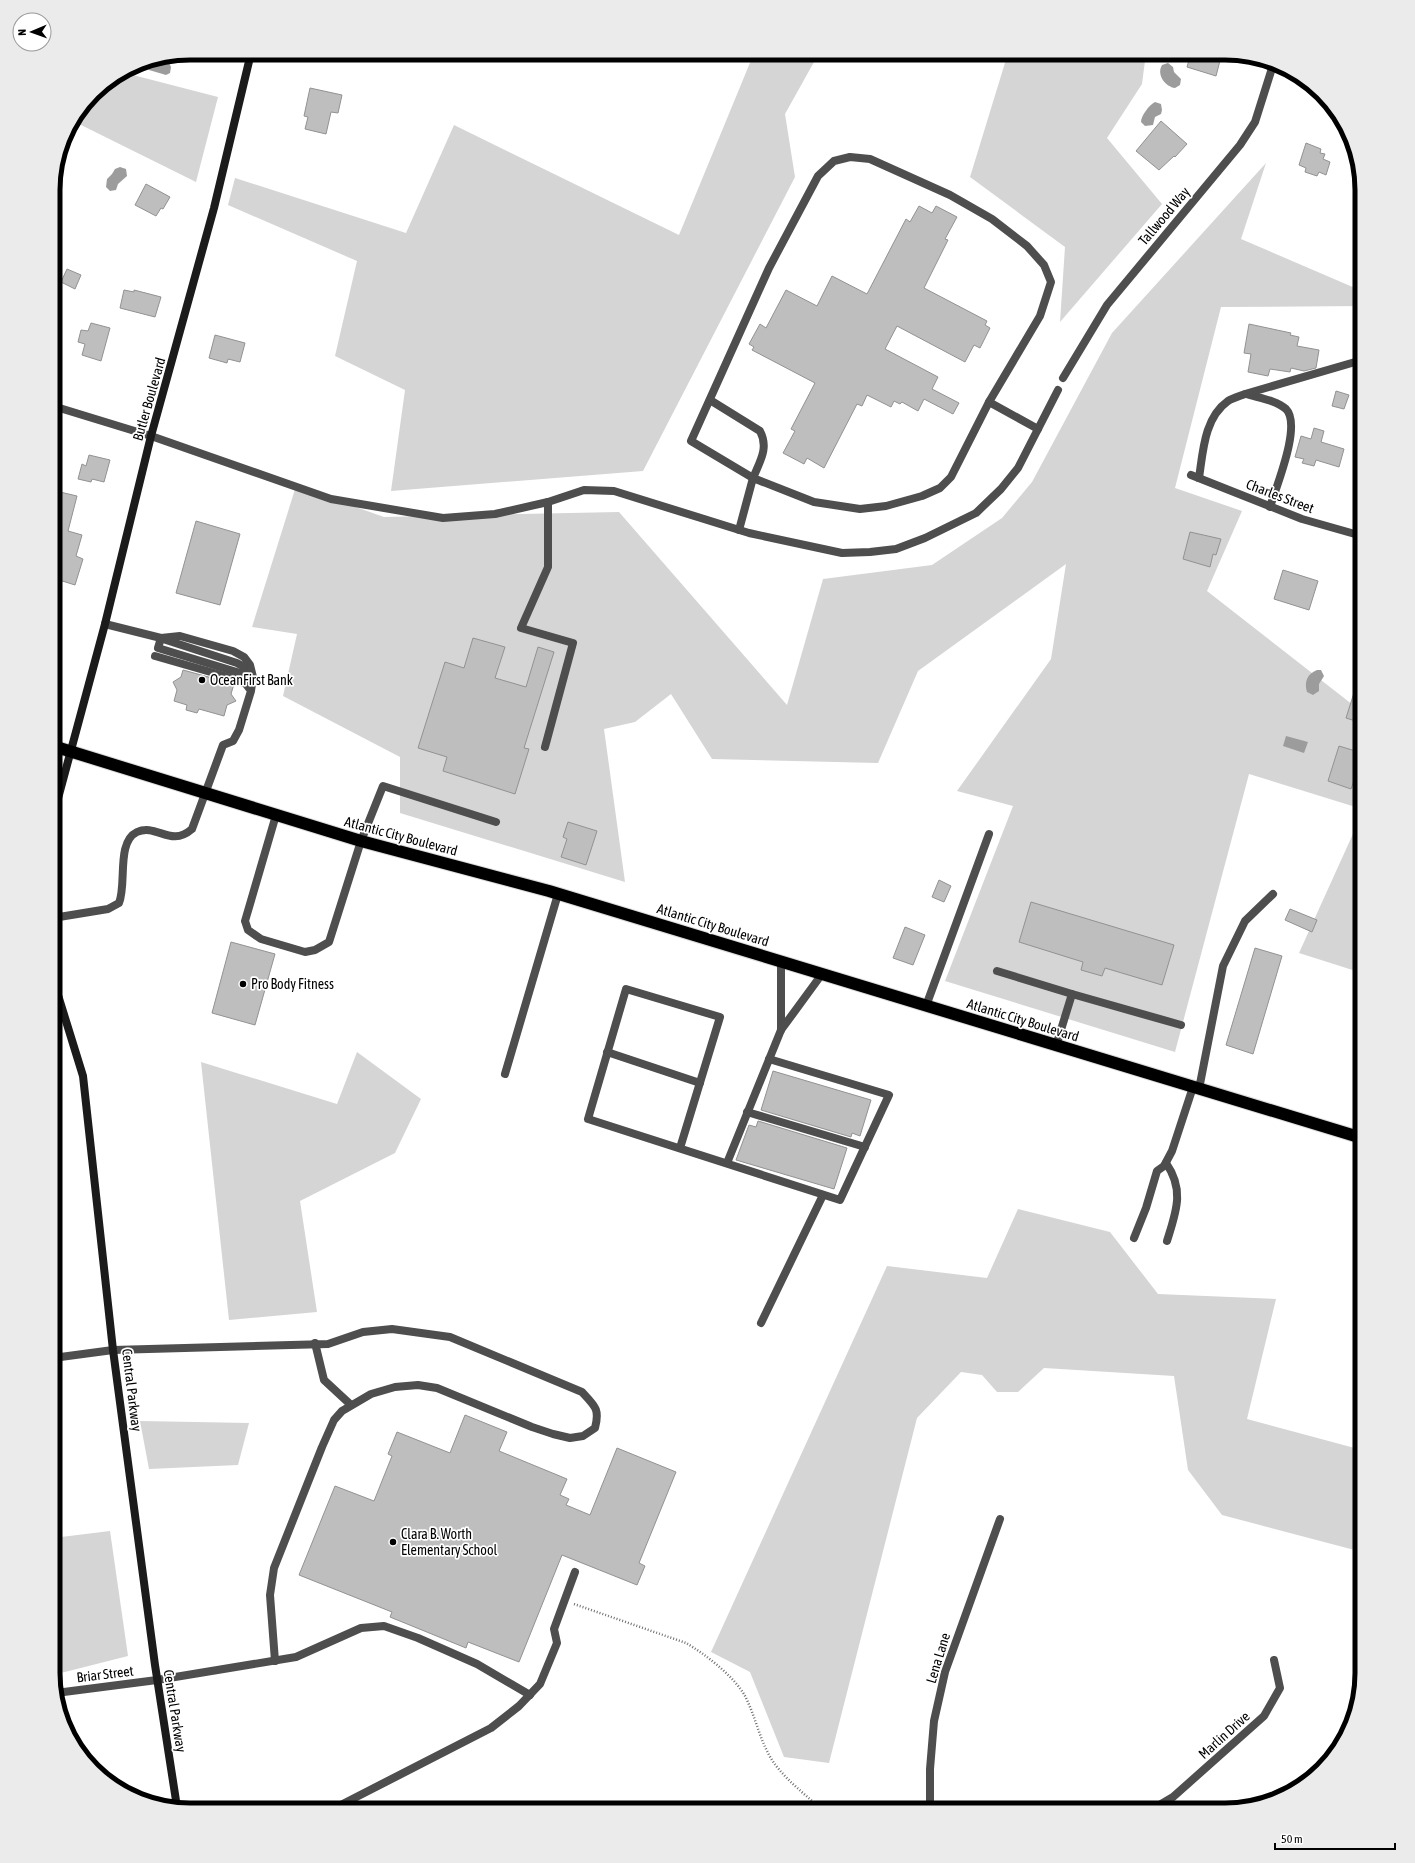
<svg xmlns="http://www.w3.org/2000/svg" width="1415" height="1863" font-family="'Asap Condensed',sans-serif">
<rect width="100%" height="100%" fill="#fff"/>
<g fill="#d5d5d5">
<polygon points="754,53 819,53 785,114 795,177 643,471 391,491 405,390 335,356 357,261 228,205 235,178 406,233 454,125 679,235"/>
<polygon points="1008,53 1146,53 1142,84 1107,138 1162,204 1060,322 1065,247 970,177"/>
<polygon points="136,64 133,75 218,97 196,182 73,121 99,87"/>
<polygon points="1266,163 1241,239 1362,291 1362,306 1221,307 1175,488 1242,511 1207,591 1362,712 1362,809 1249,774 1175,1052 945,981 1013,806 957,791 1051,659 1066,564 918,671 878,763 712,759 671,694 635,722 604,729 625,882 400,813 400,757 283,696 297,634 252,627 296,486 384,517 619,512 787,705 823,579 932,565 1002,518 1032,482 1112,333"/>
<polygon points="1362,814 1362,973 1299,953"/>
<polygon points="357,1052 421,1099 395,1153 300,1201 317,1312 229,1320 201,1062 337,1104"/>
<polygon points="1018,1209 1110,1232 1158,1294 1276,1299 1247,1419 1362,1450 1362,1552 1222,1515 1188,1470 1174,1376 1044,1368 1018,1392 997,1392 982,1375 961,1372 917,1418 829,1763 784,1757 750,1672 711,1652 887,1266 987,1278"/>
<polygon points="140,1421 249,1423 238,1465 149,1469"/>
<polygon points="110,1531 128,1656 53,1675 53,1538"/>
</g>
<g fill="#9c9c9c">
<polygon points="155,60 169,63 171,67 170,73 166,75 149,70 146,66 148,61"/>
<path d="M1168,63L1173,67L1174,72L1181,79L1180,85L1175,88C1166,87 1156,75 1162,65Z"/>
<path d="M1155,102L1161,104L1162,110L1161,114L1155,117L1153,125L1145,126L1141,122C1141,116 1149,105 1155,102Z"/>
<polygon points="120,167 126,169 127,176 118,184 116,190 110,191 106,187 107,179 112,174 115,169"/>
<path d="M1317,670H1321L1324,676L1319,684V691L1313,695L1307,692C1304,682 1307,674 1317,670Z"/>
<polygon points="1286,736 1308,742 1304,753 1283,746"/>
</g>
<g fill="#bebebe" stroke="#929292">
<polygon points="1191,53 1222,53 1216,76 1187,67"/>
<polygon points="310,88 342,95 338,113 331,112 326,134 305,129 308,117 304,116"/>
<polygon points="1161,121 1187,144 1175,157 1174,156 1159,170 1136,151"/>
<polygon points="1306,143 1321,149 1320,153 1325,154 1323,159 1330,162 1326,175 1319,172 1317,176 1305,172 1306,168 1299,165"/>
<polygon points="146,184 170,197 163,209 161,208 156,216 135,205"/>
<polygon points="919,206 932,213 936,206 957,217 945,239 948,240 924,288 987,321 985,325 990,328 980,348 974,345 965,362 897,326 885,349 938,377 932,389 959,403 953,414 924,399 918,411 902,402 900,404 894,401 891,407 867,395 862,406 857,404 824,468 807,458 804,464 783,453 795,431 791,429 815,383 752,350 754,347 749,344 760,324 766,328 786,290 817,306 832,276 867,294 906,219 910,222"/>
<polygon points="67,269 81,275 75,289 61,282"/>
<polygon points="124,290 134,292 134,290 161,297 155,317 120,308"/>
<polygon points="91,323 110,328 101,361 82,355 85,344 78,342 81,330 88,331"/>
<polygon points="1249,324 1291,333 1290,335 1299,337 1297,346 1319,350 1316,368 1304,371 1291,368 1290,372 1270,369 1268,376 1248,372 1251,354 1244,353"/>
<polygon points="215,335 245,343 240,362 228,359 227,363 209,358"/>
<polygon points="1336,391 1349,395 1344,409 1332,406"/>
<polygon points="1314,428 1324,431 1321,442 1344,449 1339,467 1316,460 1314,466 1302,463 1304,459 1295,457 1301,436 1311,439"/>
<polygon points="89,455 110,460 104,482 92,479 91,482 78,479 82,464 86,466"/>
<polygon points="60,492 77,496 68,531 82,535 76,556 83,559 75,585 56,579 56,576 53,575 53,520"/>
<polygon points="196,521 240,534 220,605 176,593"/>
<polygon points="1190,532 1221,539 1216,555 1213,554 1210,567 1183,559"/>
<polygon points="1283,570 1318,581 1309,610 1274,599"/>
<polygon points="473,638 505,647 495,678 526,687 538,647 554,652 524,748 529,749 515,794 443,771 447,757 418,748 445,662 464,668"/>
<polygon points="183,670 234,684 231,694 236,701 227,705 224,716 199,709 197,713 186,710 187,705 174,701 177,690 173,682 181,677"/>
<polygon points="1359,677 1362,677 1362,723 1346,718"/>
<polygon points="1339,746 1362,753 1362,767 1358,779 1355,778 1351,789 1328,781"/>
<polygon points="568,822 597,831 586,865 561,857 567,839 563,837"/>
<polygon points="939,880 951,886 944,902 932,897"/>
<polygon points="1031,902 1174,945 1162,985 1105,968 1102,976 1081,970 1083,962 1019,942"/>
<polygon points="1290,909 1317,920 1312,932 1285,920"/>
<polygon points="905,927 925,935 913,965 893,958"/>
<polygon points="231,942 275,954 255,1025 212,1013"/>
<polygon points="1255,948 1282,956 1253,1054 1226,1045"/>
<polygon points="773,1071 871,1100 860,1136 852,1133 851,1137 761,1110"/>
<polygon points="758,1121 847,1148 834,1189 736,1160 749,1125 756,1127"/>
<polygon points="465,1415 507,1432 499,1451 567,1479 560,1495 569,1499 566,1505 590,1515 617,1448 676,1472 639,1563 645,1566 637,1585 562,1555 519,1662 468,1642 466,1648 390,1617 392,1612 299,1575 335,1486 374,1501 392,1456 388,1454 397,1432 450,1453"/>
</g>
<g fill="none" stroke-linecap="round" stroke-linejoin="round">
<g stroke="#dbdbdb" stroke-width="14">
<polyline id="highway" points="53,746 361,841 549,891 1362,1138"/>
</g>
<path stroke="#707070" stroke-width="2.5" stroke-dasharray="1 2" stroke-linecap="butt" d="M574,1604L686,1643C705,1654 734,1676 745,1696C756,1717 760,1743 774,1763C787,1781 806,1795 822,1810"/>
<g stroke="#4e4e4e" stroke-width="8">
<path d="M1246,394C1259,398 1276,400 1286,409C1302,425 1276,487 1270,507"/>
<path d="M710,400L760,431C769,448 760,461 753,478L691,441L769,268L818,176L834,161L850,157L870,159L950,195L992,219L1027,246L1044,265L1051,282L1040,316L989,402"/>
<polyline points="151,436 331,499 443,518 495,514 548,502 584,490 614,491 749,533 842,553 870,552 896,549 925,538 976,513 1001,489 1018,468 1058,390"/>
<path d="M1199,478C1203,452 1204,418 1228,401C1233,398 1240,396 1245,394L1362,360"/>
<polyline points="739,530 753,478 814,502 860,509 886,506 922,496 940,488 951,477 989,402 1038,429"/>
<polyline points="105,624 161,638 158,648 240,673 248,680 250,688"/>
<polyline points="163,639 237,663 244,667 250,680"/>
<polyline points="155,656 235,679 246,684 249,688"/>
<polyline points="545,747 573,643 521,628 548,567 548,502"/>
<polyline points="276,815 245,921 248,930 261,939 305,952 315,950 329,942 361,841 383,786 496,822"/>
<path d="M53,918L108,909L119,903C127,884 116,842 137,832C157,823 170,848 192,829L223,745L233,741L239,730L251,691L253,677L250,665L244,657L233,651L180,636L161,638"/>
<polyline points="997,971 1072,994 1056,1046"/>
<polyline points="1072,994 1181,1025"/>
<polyline points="926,1006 989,834"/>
<polyline points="781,1030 781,962"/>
<polyline points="607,1052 700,1083"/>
<polyline points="505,1074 558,894"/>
<polyline points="1199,1089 1223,966 1245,921 1273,894"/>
<polyline points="747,1112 865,1147"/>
<polyline points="680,1148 720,1017 626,989 588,1119 840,1200 889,1095 769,1059"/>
<polyline points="727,1163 781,1030 822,974"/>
<path d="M1166,1163C1185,1190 1176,1212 1167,1241"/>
<polyline points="1134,1238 1146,1208 1157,1171 1164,1166 1172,1151 1193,1087"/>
<polyline points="761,1323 823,1195"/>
<polyline points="315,1343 324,1380 351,1405"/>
<path d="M113,1350L328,1344L363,1332L392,1329L450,1337L582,1392C595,1406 600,1409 595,1428L583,1436L570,1438L553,1434L532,1427L437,1388L418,1385L395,1387L371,1394L342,1411L334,1420L322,1447L274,1568L270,1595L275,1661"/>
<polyline points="157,1680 296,1657 361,1628 384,1626 418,1638 477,1664 530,1695"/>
<polyline points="331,1810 491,1728 519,1706 540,1684 557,1643 554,1629 575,1572"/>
</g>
<g stroke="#4e4e4e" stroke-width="8">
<polyline points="1063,378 1107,305 1240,145 1255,122 1273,65"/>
<polyline points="53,406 151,436"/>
<polyline points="1191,475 1302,519 1362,536"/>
<polyline points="53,1358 113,1350"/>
<polyline points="56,1693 157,1680"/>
<polyline points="930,1810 930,1769 934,1721 945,1672 1000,1519"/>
<polyline points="1151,1810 1173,1797 1264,1716 1280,1688 1274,1660"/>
</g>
<g stroke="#1b1b1b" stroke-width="8">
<polyline points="53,817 105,624 151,436 214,208 251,53"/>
<polyline points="53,979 83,1076 113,1350 155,1665 177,1807"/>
</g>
<use href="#highway" stroke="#000" stroke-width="12"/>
</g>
<g fill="#000" stroke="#fff" stroke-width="1.5">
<circle cx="202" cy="680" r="4"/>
<circle cx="243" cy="984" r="4"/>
<circle cx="393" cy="1542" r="4"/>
</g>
<g text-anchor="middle" stroke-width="3.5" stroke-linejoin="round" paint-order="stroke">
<g font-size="14" fill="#000" stroke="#fff">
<text transform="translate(1164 216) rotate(-50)" y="5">Tallwood Way</text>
<text transform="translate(149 399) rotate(-74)" y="5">Butler Boulevard</text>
<text transform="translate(1280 496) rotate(21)" y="5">Charles Street</text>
<text transform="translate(401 836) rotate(15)" y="5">Atlantic City Boulevard</text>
<text transform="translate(713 925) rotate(17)" y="5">Atlantic City Boulevard</text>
<text transform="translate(1023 1020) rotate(17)" y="5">Atlantic City Boulevard</text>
<text transform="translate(132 1390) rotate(83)" y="5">Central Parkway</text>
<text transform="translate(938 1658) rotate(-73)" y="5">Lena Lane</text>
<text transform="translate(105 1674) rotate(-7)" y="5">Briar Street</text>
<text transform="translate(175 1711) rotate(81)" y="5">Central Parkway</text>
<text transform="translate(1224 1735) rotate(-42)" y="5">Marlin Drive</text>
</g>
<g font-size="14" fill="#000" stroke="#fff" text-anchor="start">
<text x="210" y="685">OceanFirst Bank</text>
<text x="251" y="989">Pro Body Fitness</text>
<text x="401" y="1539">Clara B. Worth<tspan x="401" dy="16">Elementary School</tspan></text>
</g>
</g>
<path d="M0 0H1415V1863H0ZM190 60H1225A130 130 0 0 1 1355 190V1673A130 130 0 0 1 1225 1803H190A130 130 0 0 1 60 1673V190A130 130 0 0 1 190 60Z" fill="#ebebeb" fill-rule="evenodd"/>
<path fill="none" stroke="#000" stroke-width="5" d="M190 60H1225A130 130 0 0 1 1355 190V1673A130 130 0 0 1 1225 1803H190A130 130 0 0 1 60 1673V190A130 130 0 0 1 190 60Z"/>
<g transform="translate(32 32) rotate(268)"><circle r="19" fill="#ffffff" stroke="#999999"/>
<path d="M0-3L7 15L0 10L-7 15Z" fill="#000000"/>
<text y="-6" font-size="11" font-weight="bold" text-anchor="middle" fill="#000000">N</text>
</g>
<path d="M1275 1843v6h120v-6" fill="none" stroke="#000000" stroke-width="2"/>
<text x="1281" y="1843" font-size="12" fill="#000000" stroke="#ffffff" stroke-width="3" paint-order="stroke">50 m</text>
</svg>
